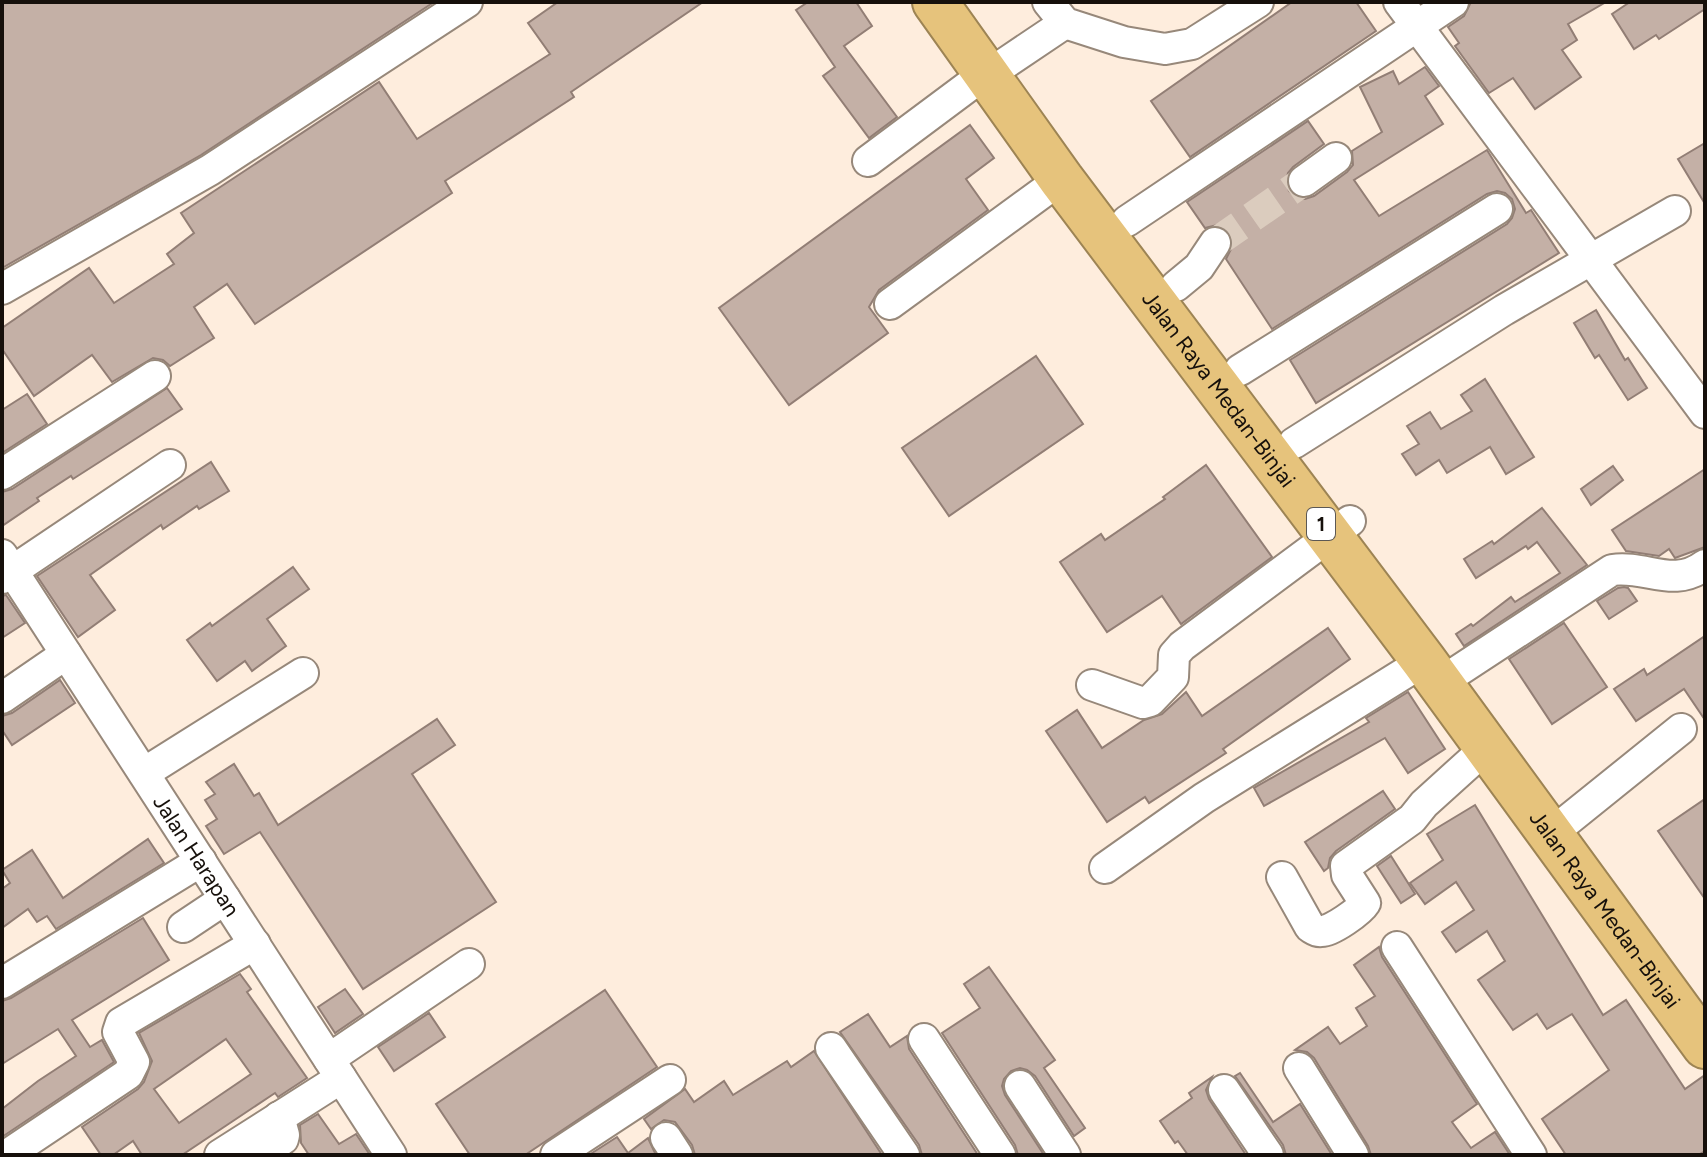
<svg xmlns="http://www.w3.org/2000/svg" width="1707" height="1157" font-family="Figtree,sans-serif">
<rect width="100%" height="100%" fill="#feeddd"/>
<g fill="#c4b0a6" stroke="#927e75" stroke-width="2" fill-rule="evenodd">
<polygon points="2,2 434,2 201,155 2,268"/>
<polygon points="558,2 703,2 571,92 574,97 445,181 452,193 255,324 227,284 194,307 214,338 170,366 163,360 153,358 112,382 92,355 34,396 2,349 2,328 89,268 114,303 174,264 167,254 194,233 181,213 379,82 417,139 550,54 528,23"/>
<polygon points="808,2 856,2 872,26 844,46 897,117 869,138 823,76 835,67 796,10"/>
<polygon points="1292,2 1356,2 1376,31 1190,157 1151,101"/>
<polygon points="1471,2 1606,2 1568,24 1577,40 1562,50 1581,77 1535,109 1513,78 1489,93 1455,46 1459,43 1448,27 1464,16"/>
<polygon points="1630,2 1705,2 1705,9 1659,39 1656,35 1634,49 1612,14"/>
<polygon points="1425,67 1439,86 1425,96 1443,124 1354,180 1379,216 1487,150 1526,213 1531,210 1559,253 1316,403 1290,360 1507,224 1512,218 1515,209 1512,199 1505,193 1497,191 1487,194 1272,329 1226,259 1233,245 1231,234 1226,229 1217,225 1205,228 1187,202 1308,121 1324,144 1293,167 1288,173 1286,182 1289,191 1296,197 1305,199 1314,196 1347,172 1353,165 1352,151 1382,132 1360,87 1393,71 1399,84"/>
<polygon points="970,125 994,158 966,179 988,210 879,290 869,307 888,333 789,405 719,308"/>
<polygon points="1705,143 1705,204 1678,159"/>
<polygon points="1596,310 1625,360 1628,358 1647,388 1628,400 1599,355 1595,358 1574,323"/>
<polygon points="1036,356 1083,424 949,516 902,448"/>
<polygon points="1485,379 1534,457 1506,474 1490,447 1447,473 1439,460 1416,475 1402,454 1419,444 1407,426 1430,412 1441,429 1472,411 1461,395"/>
<polygon points="167,388 182,409 73,479 71,476 37,498 39,501 2,526 2,492 12,489"/>
<polygon points="27,394 47,424 2,453 2,410"/>
<polygon points="211,462 229,491 199,509 197,506 163,529 161,525 90,575 115,610 78,637 37,576"/>
<polygon points="1206,465 1272,557 1181,624 1162,596 1107,632 1060,562 1101,534 1105,540 1165,499 1163,497"/>
<polygon points="1613,466 1623,480 1591,505 1581,489"/>
<polygon points="1705,469 1705,547 1675,558 1669,549 1659,556 1626,551 1612,530"/>
<polygon points="1542,508 1587,565 1464,646 1456,634 1471,624 1473,626 1511,597 1515,602 1560,573 1537,542 1528,549 1526,546 1476,578 1464,559 1492,541 1494,544"/>
<polygon points="293,567 309,589 267,619 286,646 252,671 245,661 217,681 187,640 210,623 212,626"/>
<polygon points="1624,587 1628,588 1637,601 1609,619 1597,601 1618,588"/>
<polygon points="6,595 25,623 2,638 2,596"/>
<polygon points="1564,623 1607,687 1552,724 1509,659"/>
<polygon points="1328,628 1350,659 1223,749 1226,753 1149,803 1145,797 1107,822 1046,731 1077,710 1102,748 1144,720 1162,714 1186,692 1202,716"/>
<polygon points="1705,636 1705,720 1684,689 1636,721 1614,689 1644,669 1647,675"/>
<polygon points="60,680 75,703 12,745 2,730 2,716 12,713"/>
<polygon points="1408,692 1445,749 1408,773 1385,738 1264,806 1254,788 1369,722 1366,718"/>
<polygon points="437,719 455,745 412,774 496,902 363,989 260,832 224,854 206,826 217,819 205,800 215,794 206,782 234,764 254,796 259,793 278,825"/>
<polygon points="1383,791 1395,809 1336,851 1330,858 1328,868 1324,871 1305,842"/>
<polygon points="1705,799 1705,899 1658,831"/>
<polygon points="1475,805 1603,1015 1626,1000 1685,1089 1705,1075 1705,1151 1698,1155 1566,1155 1542,1119 1609,1070 1572,1014 1547,1029 1537,1014 1513,1030 1478,980 1505,961 1487,931 1456,952 1442,932 1474,910 1456,882 1425,904 1410,883 1443,860 1427,834"/>
<polygon points="148,839 164,863 56,929 47,916 37,922 28,909 2,928 2,889 10,883 2,870 32,850 63,898"/>
<polygon points="1391,856 1415,894 1401,903 1377,866"/>
<polygon points="143,918 169,960 72,1020 90,1047 102,1040 114,1062 2,1137 2,1109 38,1081 76,1056 58,1029 2,1064 2,1001 11,998"/>
<polygon points="1379,947 1382,957 1477,1104 1452,1122 1471,1148 1495,1132 1510,1155 1371,1155 1368,1146 1314,1058 1307,1052 1295,1050 1328,1027 1340,1044 1367,1026 1356,1008 1375,996 1354,965"/>
<polygon points="989,967 1055,1060 1044,1068 1085,1128 1074,1136 1035,1076 1027,1070 1020,1068 1011,1071 1004,1079 1002,1086 1005,1095 1044,1155 1018,1155 1015,1145 942,1033 980,1008 964,984"/>
<path d="M240,974L251,989L247,992L307,1078L278,1097L275,1093L182,1155H142L133,1141L113,1155H101L82,1127L138,1089L144,1082L152,1061L139,1033ZM226,1039L251,1074L179,1123L154,1089Z"/>
<polygon points="345,989 363,1014 335,1033 318,1007"/>
<polygon points="605,990 657,1067 525,1155 470,1155 436,1104"/>
<polygon points="429,1013 445,1037 394,1071 378,1047"/>
<polygon points="868,1014 890,1047 907,1036 909,1049 978,1155 922,1155 919,1145 840,1032"/>
<polygon points="814,1051 882,1155 695,1155 692,1145 675,1122 664,1120 651,1129 644,1119 685,1089 694,1102 724,1081 733,1095 787,1061 791,1067"/>
<polygon points="1240,1073 1273,1122 1300,1104 1332,1155 1286,1155 1283,1145 1235,1076"/>
<polygon points="1212,1077 1206,1090 1209,1099 1246,1155 1188,1155 1178,1141 1175,1143 1160,1121 1192,1098 1189,1093"/>
<polygon points="318,1114 339,1144 356,1134 370,1155 309,1155 301,1143 300,1125"/>
<polygon points="617,1137 628,1153 648,1138 656,1155 589,1155"/>
</g>
<g fill="none" stroke-linecap="round" stroke-linejoin="round">
<polyline stroke="#dbccbe" stroke-width="30" stroke-dasharray="30 15" stroke-linecap="butt" points="1215,243 1304,181"/>
<g stroke="#97887a" stroke-width="34">
<g id="minor">
<polyline points="1048,2 1065,23 1124,42 1165,49 1192,44 1258,2"/>
<polyline points="1399,2 1705,413"/>
<polyline points="1004,64 1065,23"/>
<polyline points="868,161 986,73"/>
<polyline points="1304,181 1336,158"/>
<polyline points="1127,221 1453,2"/>
<polyline points="1176,286 1199,267 1215,243"/>
<polyline points="2,289 210,170 467,2"/>
<polyline points="890,304 1061,179"/>
<polyline points="1240,370 1497,209"/>
<polyline points="1294,443 1504,310 1675,211"/>
<polyline points="2,474 155,376"/>
<path id="s1" d="M2,555L391,1155"/>
<polyline points="2,578 170,465"/>
<path d="M1458,671L1612,570C1647,565 1673,589 1705,565"/>
<polyline points="1092,685 1143,703 1150,701 1173,677 1174,655 1182,646 1350,521"/>
<polyline points="2,698 66,654"/>
<polyline points="144,773 303,673"/>
<polyline points="1568,820 1681,729"/>
<polyline points="1105,868 1204,798 1424,661"/>
<path d="M1282,877L1310,927C1314,929 1316,932 1322,931C1332,931 1360,911 1365,903L1347,875L1346,866L1412,819L1424,804L1487,747"/>
<polyline points="183,927 225,899"/>
<polyline points="1397,947 1531,1155"/>
<polyline points="2,983 201,861"/>
<polyline points="924,1039 1000,1155"/>
<polyline points="831,1048 904,1155"/>
<polyline points="329,1059 469,964"/>
<polyline points="1299,1068 1353,1155"/>
<polyline points="1020,1086 1065,1155"/>
<polyline points="1224,1090 1268,1155"/>
<polyline points="666,1138 677,1155"/>
<polyline points="7,1155 128,1074 134,1062 118,1032 121,1023 255,944"/>
<polyline points="220,1155 341,1078"/>
<polyline points="260,1155 283,1139 284,1135 279,1117"/>
<polyline points="556,1155 670,1080"/>
</g>
</g>
<g stroke="#9d8454" stroke-width="48">
<g id="highway">
<path id="s2" d="M935,2L1061,179L1424,661L1705,1046"/>
</g>
</g>
<use href="#minor" stroke="#fff" stroke-width="30"/>
<use href="#highway" stroke="#e6c37c" stroke-width="44"/>
</g>
<g text-anchor="middle" stroke-width="6" stroke-linejoin="round" paint-order="stroke">
<rect fill="#fff" stroke="#5c5854" stroke-width="2" x="1307" y="508" width="28" height="32" rx="6"/>
<g font-size="20" font-weight="bold" fill="#16100b">
<text x="1321" y="531">1</text>
</g>
<g font-size="22" fill="#16100b" stroke="#fff">
<text dy="8" stroke="none"><textPath href="#s2" startOffset="480">Jalan Raya Medan-Binjai</textPath></text>
<text dy="8" stroke="none"><textPath href="#s1" startOffset="358">Jalan Harapan</textPath></text>
<text dy="8" stroke="none"><textPath href="#s2" startOffset="1128">Jalan Raya Medan-Binjai</textPath></text>
</g>
</g>
<rect width="1707" height="1157" fill="none" stroke="#16100b" stroke-width="8"/>
</svg>
